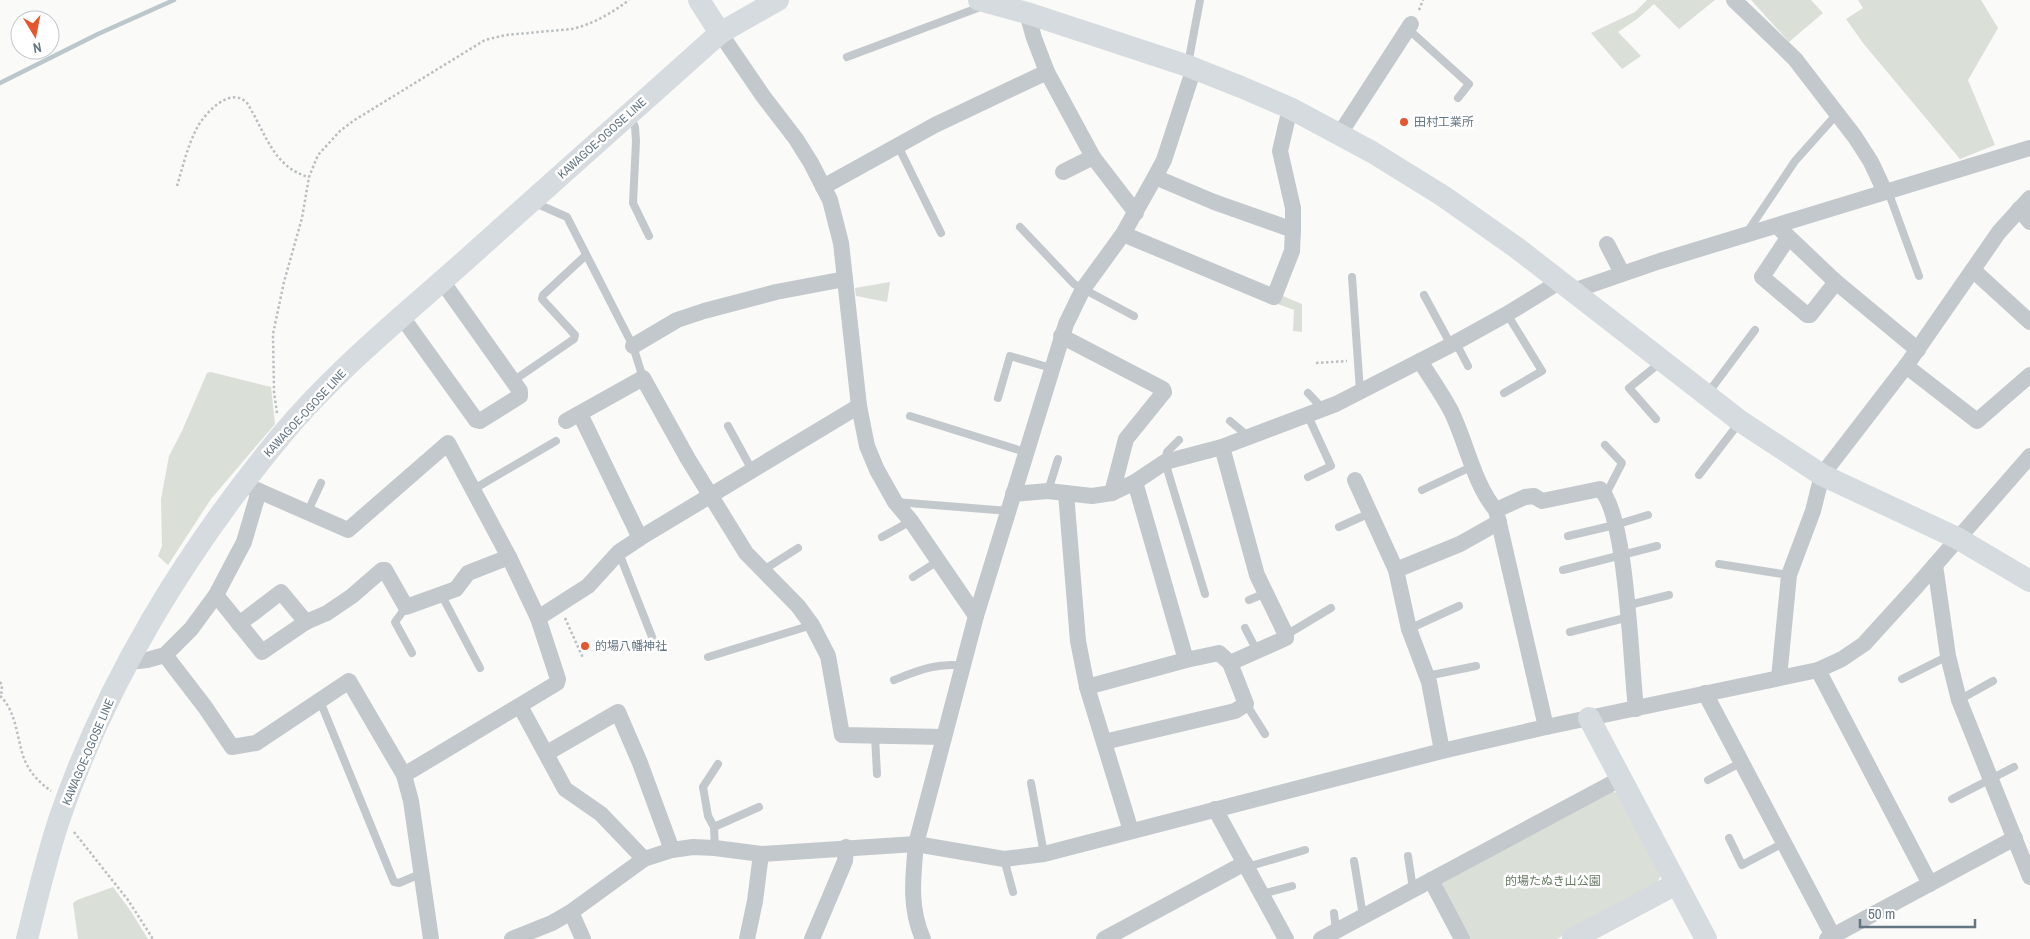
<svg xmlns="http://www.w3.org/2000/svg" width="2030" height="939" font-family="'Archivo Narrow','Noto Sans JP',sans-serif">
<rect width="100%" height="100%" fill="#fafaf8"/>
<g fill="#dadfd7">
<polygon points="1647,0 1715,0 1679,29 1654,4 1637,19 1618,32 1641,56 1622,69 1591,33 1635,12"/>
<polygon points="1751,0 1811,0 1823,13 1789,42"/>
<polygon points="1858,0 1981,0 1998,28 1968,80 1995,145 1960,159 1863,43 1846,19 1863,8"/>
<polygon points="890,282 887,302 856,296 855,288"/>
<polygon points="1278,294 1302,304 1302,332 1293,331 1294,310 1275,303"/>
<polygon points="211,372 271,387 275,424 211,499 168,565 158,556 162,546 161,499 169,456 182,431 207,373"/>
<polygon points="1612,791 1619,794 1661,875 1656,885 1557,939 1468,939 1441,882"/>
<polygon points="113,887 130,910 148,939 78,939 73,903 77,900"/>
</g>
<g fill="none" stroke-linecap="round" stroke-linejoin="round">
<polyline stroke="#bbc7cb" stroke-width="4.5" points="0,83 98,34 174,0"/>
<g stroke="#bbbfc2" stroke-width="2.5" stroke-dasharray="2.5 2.5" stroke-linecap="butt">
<polyline points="1419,10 1423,0"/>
<path d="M177,186C183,166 188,144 198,126C207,111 231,86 247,103C265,131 273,168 309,177"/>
<polyline points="1316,363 1347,361"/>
<path d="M277,413L274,392L273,334L284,282L302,218L309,177L318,155L340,131L353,121L485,40L506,35L572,29C593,24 612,13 629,0"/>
<polyline points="565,618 583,658"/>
<polyline points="0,682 2,685 1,697"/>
<path d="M0,696C17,711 17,742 25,761C31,774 40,783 51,791"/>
<polyline points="74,832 128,900 153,939"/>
</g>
<g stroke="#c3c8cc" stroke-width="8">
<polyline points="1408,29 1469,84 1458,98"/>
<polyline points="847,57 983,6"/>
<polyline points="1188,64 1200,0"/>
<polyline points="630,116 635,127 636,141 633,203 649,236"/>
<polyline points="898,146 941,233"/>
<polyline points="1888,191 1919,276"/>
<polyline points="533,202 567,217 633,346 643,378"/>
<polyline points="1020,227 1074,284 1134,316"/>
<polyline points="1748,231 1795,161 1837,114"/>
<polyline points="1352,277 1360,391"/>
<polyline points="1424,295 1451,345"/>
<polyline points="1456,343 1468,366"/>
<polyline points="513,381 574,339 575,335 542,299 543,295 586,255"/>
<polyline points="1308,393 1323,409"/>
<polyline points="1504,393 1542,371 1507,314"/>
<polyline points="1708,393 1755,330"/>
<polyline points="998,398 1010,356 1051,368"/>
<polyline points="910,416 1025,452"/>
<polyline points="1656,419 1629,388 1661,362"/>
<polyline points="1230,421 1249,437"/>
<polyline points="728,426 752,470"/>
<polyline points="1179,440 1167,452 1165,462 1205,594"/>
<polyline points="1605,445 1622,463 1606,494"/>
<polyline points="1699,475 1739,423"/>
<polyline points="1308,477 1331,466 1308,416"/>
<polyline points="474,489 556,441"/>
<polyline points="1422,490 1473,466"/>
<polyline points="1048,491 1058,459"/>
<polyline points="896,502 1009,511"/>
<polyline points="308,511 321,483"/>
<polyline points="1339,527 1370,513"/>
<polyline points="1568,536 1615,525 1648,515"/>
<polyline points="882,537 911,521"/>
<polyline points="619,553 654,642"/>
<polyline points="1719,564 1789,575"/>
<polyline points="1563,570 1657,546"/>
<polyline points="762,571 798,548"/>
<polyline points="913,577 938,561"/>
<polyline points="441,594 480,668"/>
<polyline points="1249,600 1266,593"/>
<polyline points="1629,605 1669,595"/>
<polyline points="406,607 395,622 412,653"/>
<polyline points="1245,628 1257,651"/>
<polyline points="1409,629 1459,606"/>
<polyline points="1570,632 1629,617"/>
<polyline points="1286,635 1331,608"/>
<polyline points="708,657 812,625"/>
<polyline points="1427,676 1476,666"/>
<polyline points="1902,679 1948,656"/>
<path d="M894,680C917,671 938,662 963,666"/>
<polyline points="1959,700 1993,681"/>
<polyline points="320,701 394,882 399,883 420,874"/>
<polyline points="1246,704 1265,734"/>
<polyline points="875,736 877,774"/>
<polyline points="1708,780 1742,762"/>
<polyline points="1031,783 1044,854"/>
<polyline points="1952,799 2014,767"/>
<polyline points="714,827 759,807"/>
<polyline points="1729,838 1742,865 1785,842"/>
<polyline points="715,848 714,827 708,816 703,787 718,764"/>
<polyline points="1408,856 1413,889"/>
<polyline points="1004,859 1013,892"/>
<polyline points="1354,861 1363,916"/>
<polyline points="1247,867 1305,850"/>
<polyline points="1262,894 1292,886"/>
<polyline points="1334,913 1336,931"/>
</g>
<g stroke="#c3c8cc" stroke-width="16">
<polyline points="1734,0 1795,59 1855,137 1871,162 1885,192"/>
<polyline points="1027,13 1034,38 1047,72 1093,157 1136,213"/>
<path d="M720,33L763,96L796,139L811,163L830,200L841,243L859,406L867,446L877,470L895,502L911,521L976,616L916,844C913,877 909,908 923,939"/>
<polyline points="1339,135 1411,24"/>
<polyline points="1063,172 1093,157"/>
<polyline points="1155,177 1214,202 1293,230"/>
<polyline points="823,187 935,125 1047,72"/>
<polyline points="2019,209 2030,222"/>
<polyline points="1777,226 1836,282 1810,315 1807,315 1762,277 1788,238"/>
<polyline points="1123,234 1274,297 1292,251 1293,230 1293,208 1280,151 1290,108"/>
<polyline points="1607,244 1622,273"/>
<polyline points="1973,270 2030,322"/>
<polyline points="1836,282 1918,350"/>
<polyline points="1573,291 1660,261 2030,148"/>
<polyline points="402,317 476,420 480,421 520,396 520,391 442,281"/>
<polyline points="1061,336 1163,389 1164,392 1126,439 1112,493"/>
<polyline points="633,346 677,320 704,311 776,292 845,279"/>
<path d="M1420,361C1430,377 1442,394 1451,411C1466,441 1474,485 1496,510L1546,727"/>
<polyline points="1906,366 1977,421 2030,375"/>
<polyline points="580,414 640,538"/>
<polyline points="566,421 643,378 688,459 746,553 798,606 812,625 828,656 842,735 944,737"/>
<polyline points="1222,447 1257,575 1286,635 1286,638 1230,663"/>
<polyline points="1355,480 1396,570 1409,629 1429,682 1442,751"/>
<polyline points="243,484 348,530 448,443 509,557 538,618 558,679 557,683 404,775 411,801 431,939"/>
<polyline points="259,491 244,542 216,595 262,652 306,622 327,613 352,596 382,570 385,570 406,607 456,589 468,573 509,557"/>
<polyline points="1066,493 1078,641 1087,687 1131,831"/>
<polyline points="1013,494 1048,491 1092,496 1112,493 1135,482 1165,462 1222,447 1336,404 1451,345 1507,314 1559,282"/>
<path d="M1496,510L1525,497L1534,496L1542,501L1600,489C1627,513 1631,668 1636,709"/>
<polyline points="1935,565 1948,656 1959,700 2030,877"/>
<polyline points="1396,570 1460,544 1499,522"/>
<polyline points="976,616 1066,324 1083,289 1123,234 1155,177 1164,160 1194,68"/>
<polyline points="538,618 588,586 619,552 640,538 859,406"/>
<polyline points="239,624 281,592 306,622"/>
<polyline points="165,655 205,707 232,747 256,743 349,681 404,775"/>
<polyline points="129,662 147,660 165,655 191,629 216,595"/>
<polyline points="1818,670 1930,884"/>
<polyline points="1779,678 1789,575 1813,511 1822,475 1906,366 1999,232 2030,198"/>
<polyline points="1087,687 1186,660"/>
<polyline points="1705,693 1833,936"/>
<polyline points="520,706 565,789 601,814 644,859"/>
<polyline points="1104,742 1235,711 1246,704 1230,663 1219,653 1186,660 1135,482"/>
<polyline points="547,753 618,712 640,763 672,850"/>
<polyline points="1215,809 1286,939"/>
<polyline points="1431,880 1462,939"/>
<polyline points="571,912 583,939"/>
<polyline points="512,939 552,923 571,912 644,859 672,850 693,847 715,848 761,854 916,844 1004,859 1044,854 1442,751 1546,727 1818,670 1842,659 1864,644 1915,588 2030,456"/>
<polyline points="747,939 755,901 761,854"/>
<polyline points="812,939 845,861 846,847"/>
<polyline points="1104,939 1245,863"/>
<polyline points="1321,939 1622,778"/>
<polyline points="1827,939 2015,838"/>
</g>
<g stroke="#d6dbdf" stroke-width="22">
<polyline points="979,0 1027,13 1188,66 1241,87 1290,108 1372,152 1443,196 1517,248 1740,421 1822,475 1957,538 2030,581"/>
<polyline points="720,33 778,0"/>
<polyline points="1589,718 1706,939"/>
<path d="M27,939C37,899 46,859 59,820C106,681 187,550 280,437C332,374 397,321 458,267C545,189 633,111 720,33L699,0"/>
<polyline points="1573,939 1676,884"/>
</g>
</g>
<g fill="#e4572e" stroke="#fff" stroke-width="2">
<circle cx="1404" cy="122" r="5"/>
<circle cx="585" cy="646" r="5"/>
</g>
<g text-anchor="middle" stroke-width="5" stroke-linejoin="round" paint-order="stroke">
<g font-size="12" fill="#657683" stroke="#fff" text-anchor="start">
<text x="1414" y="126">田村工業所</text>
<text x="595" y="650">的場八幡神社</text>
</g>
<g font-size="12" fill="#657683" stroke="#fff">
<text transform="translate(602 138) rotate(-42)" y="4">KAWAGOE-OGOSE LINE</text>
<text transform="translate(305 413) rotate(-47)" y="4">KAWAGOE-OGOSE LINE</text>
<text transform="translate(88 752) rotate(-67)" y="4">KAWAGOE-OGOSE LINE</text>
</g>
<g font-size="12" fill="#687a64" stroke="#fff">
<text x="1553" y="885">的場たぬき山公園</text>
</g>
</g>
<g transform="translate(35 35) rotate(170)"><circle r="24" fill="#ffffff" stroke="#c1c8cd"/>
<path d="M0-4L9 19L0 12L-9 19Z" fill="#e4572e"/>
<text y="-8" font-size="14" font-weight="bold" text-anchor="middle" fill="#657683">N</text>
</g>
<path d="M1860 919v8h115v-8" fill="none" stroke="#657683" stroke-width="2.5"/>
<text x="1868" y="919" font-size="15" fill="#657683" stroke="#ffffff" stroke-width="4" paint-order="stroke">50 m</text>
</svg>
